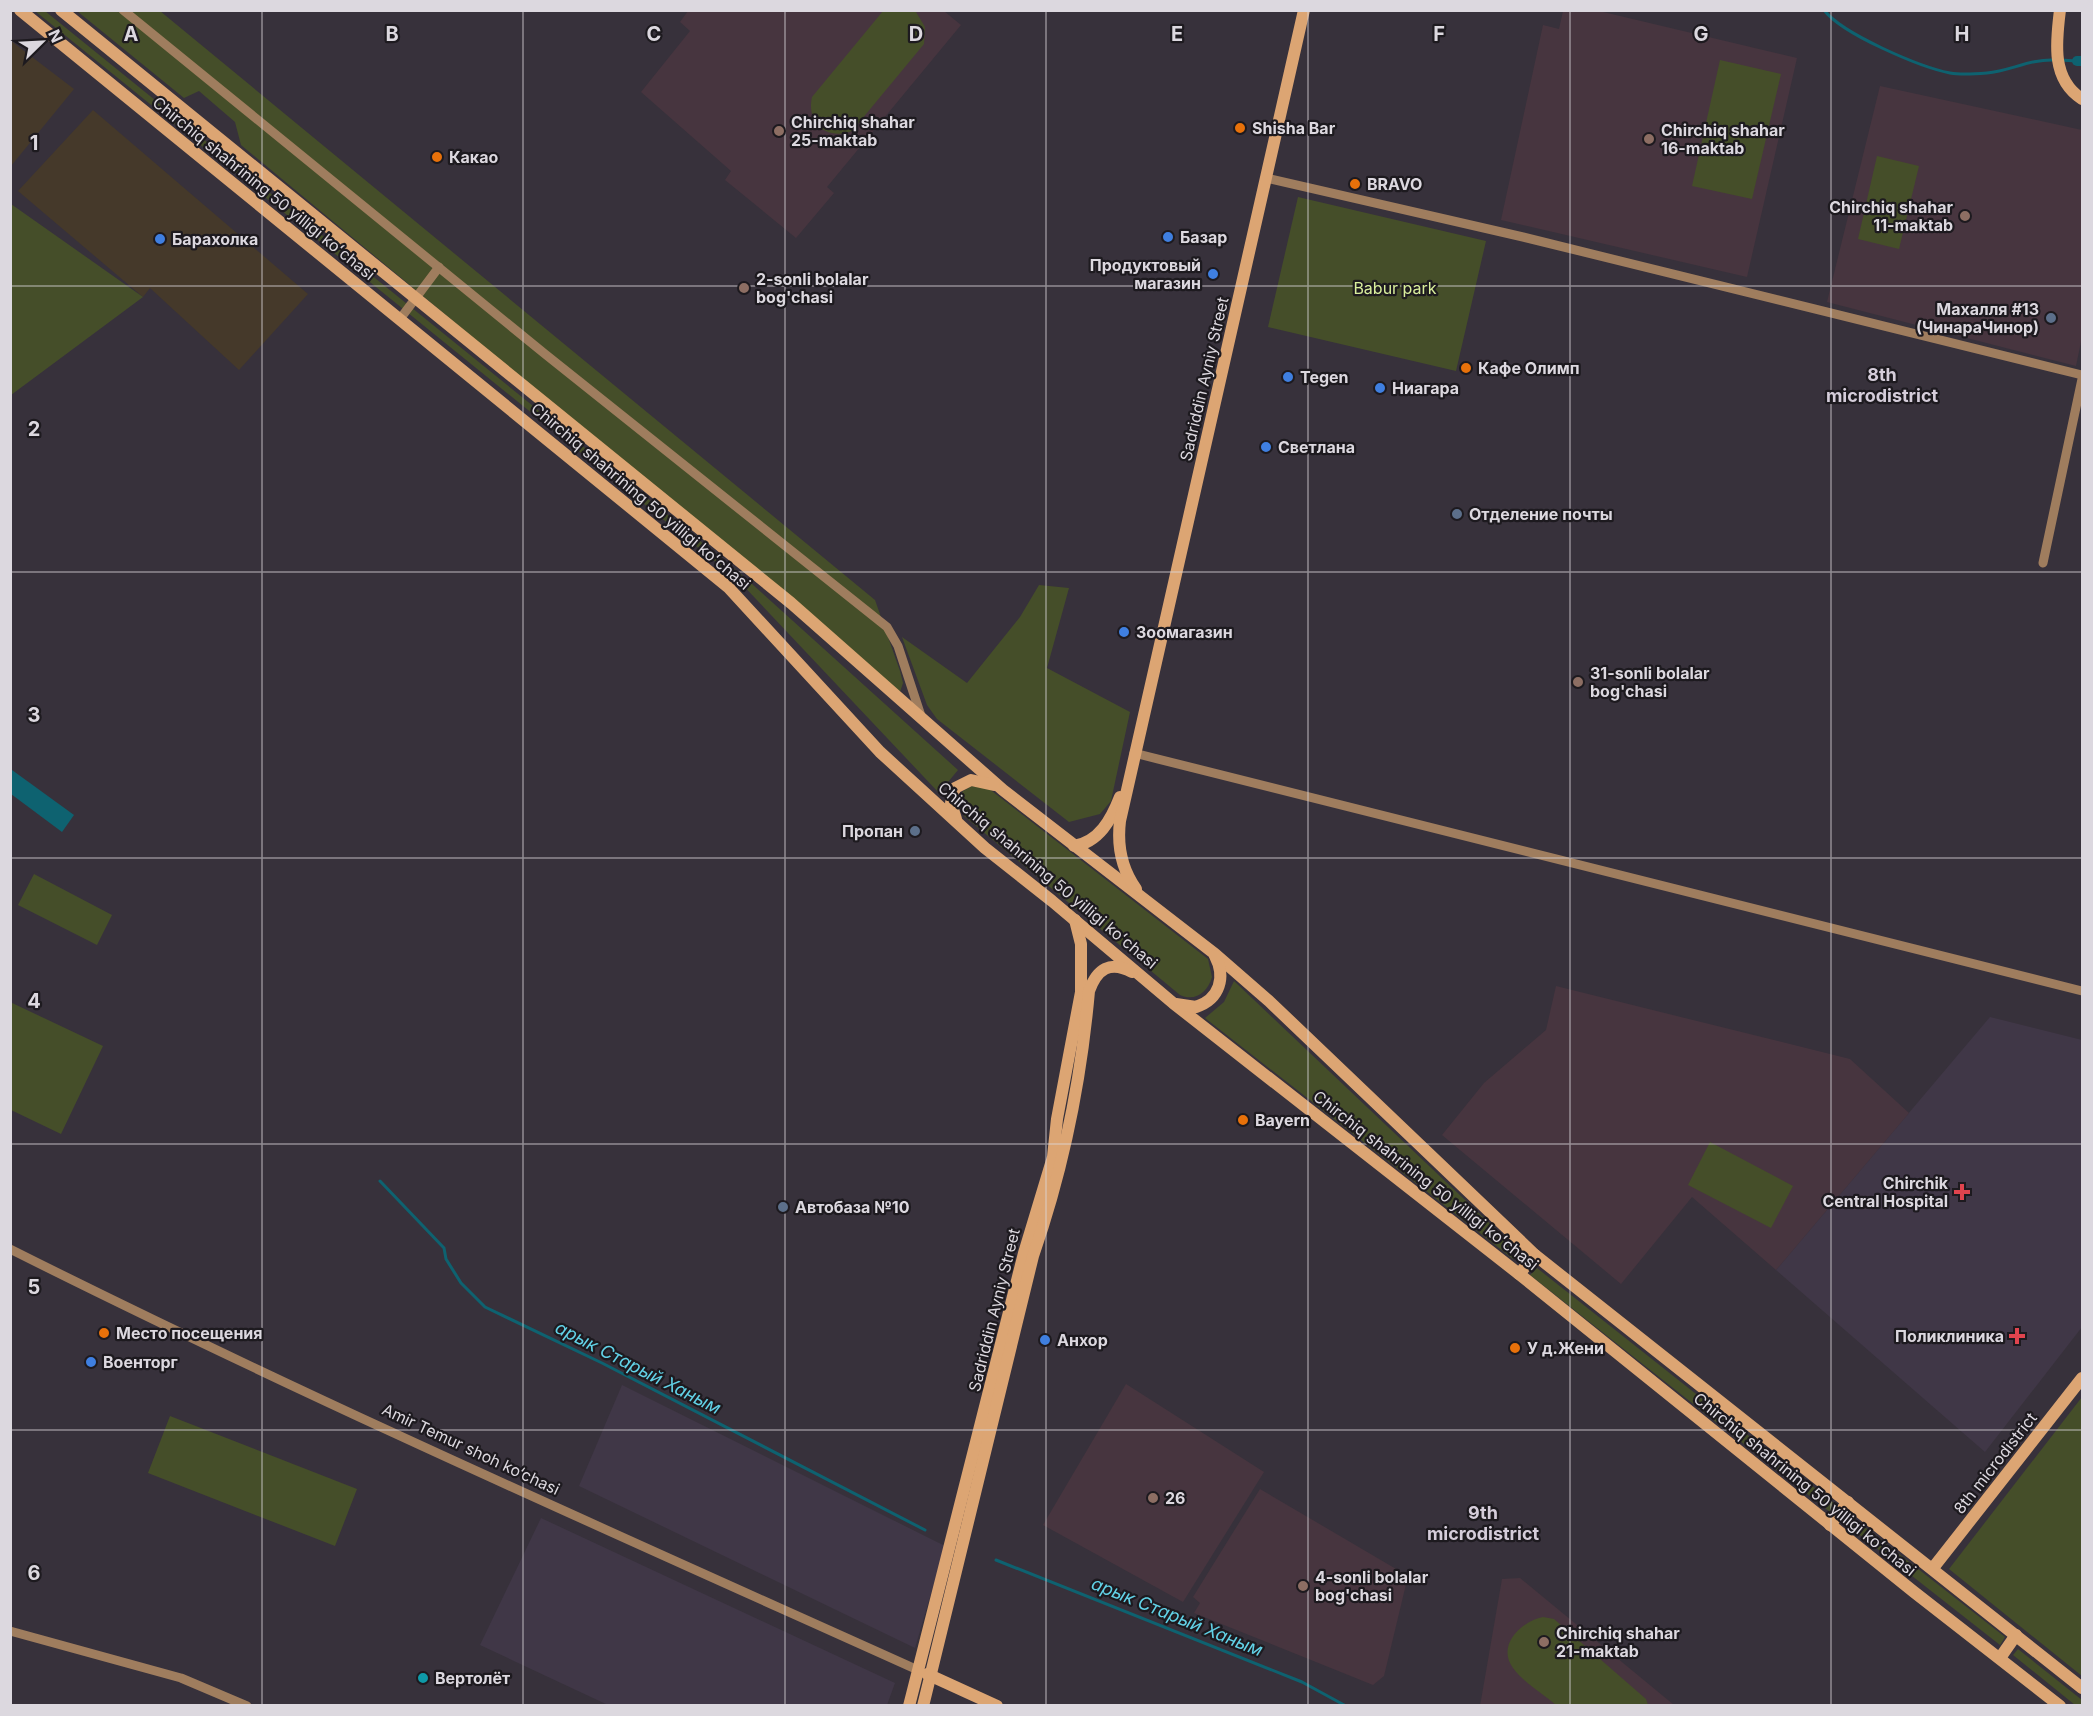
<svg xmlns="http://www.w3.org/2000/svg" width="2093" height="1716" font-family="Inter,sans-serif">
<rect width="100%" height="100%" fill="#37313b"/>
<g fill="#45392a">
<polygon points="11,41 74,89 11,166"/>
<polygon points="93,110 308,294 239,370 150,288 143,297 18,191"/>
</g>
<g fill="#403747">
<polygon points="1990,1017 2082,1040 2082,1327 1985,1452 1776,1270"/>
<polygon points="622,1385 945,1546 915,1648 579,1486"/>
<polygon points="541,1518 895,1683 887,1705 608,1705 480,1645"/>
</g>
<g fill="#47353f">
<polygon points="688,11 944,11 961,25 827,187 834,193 796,238 725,180 731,171 641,92 690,31 680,22"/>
<polygon points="1563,11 1599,11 1797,58 1747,277 1501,220 1543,25 1559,29"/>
<polygon points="1880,86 2082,130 2082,337 2076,366 1827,302"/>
<polygon points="1556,986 1850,1059 1909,1113 1776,1270 1692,1197 1621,1284 1442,1135 1484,1083 1546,1030"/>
<polygon points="1126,1384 1264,1472 1183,1602 1043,1525"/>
<polygon points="1260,1489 1408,1576 1384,1676 1373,1685 1194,1613 1200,1603 1193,1597"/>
<polygon points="1520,1578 1674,1705 1480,1706 1502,1579"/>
</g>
<g fill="#454e29">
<polygon points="35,11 45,11 742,575 958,770 939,793 738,580"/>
<polygon points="77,11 160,11 875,600 900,671 903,683 900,692 241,145 235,122 199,91 184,98"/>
<path d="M883,11L916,12L925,27L924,44L852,131C827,141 806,123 812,97Z"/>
<polygon points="1720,60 1781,74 1752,199 1692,186"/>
<polygon points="1877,156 1919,166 1899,249 1858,239"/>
<polygon points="1298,197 1486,241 1456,371 1268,327"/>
<polygon points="11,204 143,297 11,395"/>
<polygon points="1039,585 1069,588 1047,668 1130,712 1111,801 1100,814 1069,822 937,719 927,705 902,637 967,683 1020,617"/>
<path d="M972,786L988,788L1208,959L1212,977C1208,992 1195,1002 1180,995L964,816L958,800L963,791Z"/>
<polygon points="34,874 112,915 97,945 18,905"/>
<polygon points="1234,981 1522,1254 1520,1258 1513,1259 1205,1018 1224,1002"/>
<polygon points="10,1002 103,1046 61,1134 11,1110"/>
<polygon points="1710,1142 1793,1186 1771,1228 1688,1185"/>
<polygon points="1537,1268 1836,1505 1830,1512 1530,1275"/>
<polygon points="2082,1397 2082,1676 1949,1569"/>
<polygon points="170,1416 357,1489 335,1546 148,1473"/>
<polygon points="1848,1514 2005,1637 2000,1645 1842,1521"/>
<path d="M1543,1617L1554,1619L1646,1699L1648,1705H1556C1543,1694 1523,1682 1513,1668C1496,1645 1522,1621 1543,1617Z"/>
<polygon points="2018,1649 2082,1700 2082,1705 2075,1705 2013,1655"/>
</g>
<polygon fill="#0e6270" points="12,770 74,815 62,832 11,794"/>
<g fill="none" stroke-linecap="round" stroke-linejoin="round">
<g stroke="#0e6270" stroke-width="3">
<path d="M1824,10C1842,34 1920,67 1950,73C1961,75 1975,74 1987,73C2010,71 2030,59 2054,60"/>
<polyline points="2060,60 2077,61"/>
<polyline points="380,1181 444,1248 446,1259 461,1283 485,1307 602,1363 925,1530"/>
<polyline points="996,1560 1302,1682 1346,1706"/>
</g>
<polyline stroke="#0e6270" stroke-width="10" points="2077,61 2082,61"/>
<g stroke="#9f7d5e" stroke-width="9">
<polyline points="123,10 545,354 887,627 898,646 922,719"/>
<polyline points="1266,178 1523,237 2082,375"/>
<polyline points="400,319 439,267"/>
<polyline points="2043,563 2082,379"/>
<polyline points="1134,753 2082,991"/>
<path d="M10,1249C309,1399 616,1534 920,1671"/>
<polyline points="10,1631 181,1678 247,1706"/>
</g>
<g stroke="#dca573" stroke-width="12">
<polyline points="20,10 728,587 880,752 985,848 1052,901 1173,1003 1519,1274 1914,1592 2060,1706"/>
<polyline points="61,10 791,603 1003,790 1215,954 1269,1001 1535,1255 2082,1688"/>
<path d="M2060,10C2056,42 2051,79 2082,99"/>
<polyline points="956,819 951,803 955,788 971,780 994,785"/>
<path d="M1074,846C1099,842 1111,820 1120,797"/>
<path d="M1136,889C1121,868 1117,846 1120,821L1304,10"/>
<path d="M1176,1004L1196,1007C1220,999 1226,977 1215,956"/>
<polyline points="1519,1274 1535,1255"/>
<polyline points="1830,1525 1848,1502"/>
<polyline points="1933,1568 2082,1378"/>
<polyline points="2000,1658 2016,1635"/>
<polyline points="927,1674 997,1706"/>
<polyline points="909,1706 1024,1253 1053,1157 1057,1119 1081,992 1081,944 1075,920"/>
<path d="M923,1706L1033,1256C1063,1170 1081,1081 1089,991C1097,969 1110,960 1132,972"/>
</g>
</g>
<path fill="none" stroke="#dcd8df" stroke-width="1.5" stroke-opacity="0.55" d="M262,10V1706M523,10V1706M785,10V1706M1046,10V1706M1308,10V1706M1570,10V1706M1831,10V1706M10,286H2082M10,572H2082M10,858H2082M10,1144H2082M10,1430H2082"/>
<g fill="#e8710a" stroke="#1d1a1f" stroke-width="2">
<circle cx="1240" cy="128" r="6"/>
<circle cx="437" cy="157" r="6"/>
<circle cx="1355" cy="184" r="6"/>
<circle cx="1466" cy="368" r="6"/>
<circle cx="1243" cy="1120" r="6"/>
<circle cx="104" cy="1333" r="6"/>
<circle cx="1515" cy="1348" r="6"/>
</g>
<g fill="#8d6e63" stroke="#1d1a1f" stroke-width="2">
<circle cx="779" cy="131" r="6"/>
<circle cx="1649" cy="139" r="6"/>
<circle cx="1965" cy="216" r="6"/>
<circle cx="744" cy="288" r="6"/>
<circle cx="1578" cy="682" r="6"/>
<circle cx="1153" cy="1498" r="6"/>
<circle cx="1303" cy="1586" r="6"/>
<circle cx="1544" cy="1642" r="6"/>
</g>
<g fill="#3f7fe0" stroke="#1d1a1f" stroke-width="2">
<circle cx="1168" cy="237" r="6"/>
<circle cx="160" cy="239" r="6"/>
<circle cx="1213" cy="274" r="6"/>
<circle cx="1288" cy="377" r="6"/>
<circle cx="1380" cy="388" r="6"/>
<circle cx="1266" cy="447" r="6"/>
<circle cx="1124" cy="632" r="6"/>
<circle cx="1045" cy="1340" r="6"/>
<circle cx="91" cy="1362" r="6"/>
</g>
<g fill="#5c6f8a" stroke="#1d1a1f" stroke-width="2">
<circle cx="2051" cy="318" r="6"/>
<circle cx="1457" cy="514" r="6"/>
<circle cx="915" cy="831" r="6"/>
<circle cx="783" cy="1207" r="6"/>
</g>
<g fill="#e0444e" stroke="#1d1a1f" stroke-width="2">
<path d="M1959 1183h6v6h6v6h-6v6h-6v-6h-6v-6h6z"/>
<path d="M2014 1327h6v6h6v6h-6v6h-6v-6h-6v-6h6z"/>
</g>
<circle fill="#0f9aa8" stroke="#1d1a1f" stroke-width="2" cx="423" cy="1678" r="6"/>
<g text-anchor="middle" stroke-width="4.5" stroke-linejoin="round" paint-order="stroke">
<g font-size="16" font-weight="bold" fill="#dcd8df" stroke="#1d1a1f" text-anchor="start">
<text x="791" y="128">Chirchiq shahar<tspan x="791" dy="18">25-maktab</tspan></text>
<text x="1252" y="134">Shisha Bar</text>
<text x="1661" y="136">Chirchiq shahar<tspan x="1661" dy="18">16-maktab</tspan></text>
<text x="449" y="163">Какао</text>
<text x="1367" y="190">BRAVO</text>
<text x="1953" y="213" text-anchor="end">Chirchiq shahar<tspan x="1953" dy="18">11-maktab</tspan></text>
<text x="1180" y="243">Базар</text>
<text x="172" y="245">Барахолка</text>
<text x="1201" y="271" text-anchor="end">Продуктовый<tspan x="1201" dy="18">магазин</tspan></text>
<text x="756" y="285">2-sonli bolalar<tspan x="756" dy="18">bog'chasi</tspan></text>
<text x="2039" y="315" text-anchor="end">Махалля #13<tspan x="2039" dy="18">(ЧинараЧинор)</tspan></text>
<text x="1478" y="374">Кафе Олимп</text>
<text x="1300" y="383">Tegen</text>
<text x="1392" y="394">Ниагара</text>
<text x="1278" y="453">Светлана</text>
<text x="1469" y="520">Отделение почты</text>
<text x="1136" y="638">Зоомагазин</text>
<text x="1590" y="679">31-sonli bolalar<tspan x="1590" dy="18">bog'chasi</tspan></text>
<text x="903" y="837" text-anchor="end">Пропан</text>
<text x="1255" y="1126">Bayern</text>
<text x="1948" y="1189" text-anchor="end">Chirchik<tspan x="1948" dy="18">Central Hospital</tspan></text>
<text x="795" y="1213">Автобаза №10</text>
<text x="116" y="1339">Место посещения</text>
<text x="2004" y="1342" text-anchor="end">Поликлиника</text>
<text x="1057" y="1346">Анхор</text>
<text x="1527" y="1354">У д.Жени</text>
<text x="103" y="1368">Военторг</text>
<text x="1165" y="1504">26</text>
<text x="1315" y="1583">4-sonli bolalar<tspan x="1315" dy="18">bog'chasi</tspan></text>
<text x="1556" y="1639">Chirchiq shahar<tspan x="1556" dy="18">21-maktab</tspan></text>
<text x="435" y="1684">Вертолёт</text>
</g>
<g font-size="16" fill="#dcd8df" stroke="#1d1a1f">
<text transform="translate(264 188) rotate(39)" y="6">Chirchiq shahrining 50 yilligi koʻchasi</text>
<text transform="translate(1204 379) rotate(-77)" y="6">Sadriddin Ayniy Street</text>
<text transform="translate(641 496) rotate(40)" y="6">Chirchiq shahrining 50 yilligi koʻchasi</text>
<text transform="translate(1048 875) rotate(40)" y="6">Chirchiq shahrining 50 yilligi koʻchasi</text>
<text transform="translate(1426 1180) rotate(38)" y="6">Chirchiq shahrining 50 yilligi koʻchasi</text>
<text transform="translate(994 1310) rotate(-76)" y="6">Sadriddin Ayniy Street</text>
<text transform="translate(471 1449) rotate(25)" y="6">Amir Temur shoh ko‘chasi</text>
<text transform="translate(1995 1463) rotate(-52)" y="6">8th microdistrict</text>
<text transform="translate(1805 1484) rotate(39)" y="6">Chirchiq shahrining 50 yilligi koʻchasi</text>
</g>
<g font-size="16" fill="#d8ed9c" stroke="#1d1a1f">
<text x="1395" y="294">Babur park</text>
</g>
<g font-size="18" font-weight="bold" fill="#d5cdda" stroke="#1d1a1f">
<text x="1882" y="381">8th<tspan x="1882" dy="21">microdistrict</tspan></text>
<text x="1483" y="1519">9th<tspan x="1483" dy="21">microdistrict</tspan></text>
</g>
<g font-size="18" font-style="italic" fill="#62d2e7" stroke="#1d1a1f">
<text transform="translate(638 1368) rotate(27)" y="6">арык Старый Ханым</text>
<text transform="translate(1177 1617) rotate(22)" y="6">арык Старый Ханым</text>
</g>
</g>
<g font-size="20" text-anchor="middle" font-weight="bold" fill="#dcd8df" stroke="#1d1a1f" stroke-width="4.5" stroke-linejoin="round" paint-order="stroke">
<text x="131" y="41">A</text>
<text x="392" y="41">B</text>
<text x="654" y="41">C</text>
<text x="916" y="41">D</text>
<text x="1177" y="41">E</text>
<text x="1439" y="41">F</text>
<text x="1701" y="41">G</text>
<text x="1962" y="41">H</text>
<text x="34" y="150">1</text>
<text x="34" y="436">2</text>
<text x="34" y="722">3</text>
<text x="34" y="1008">4</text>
<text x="34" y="1294">5</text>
<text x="34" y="1580">6</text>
</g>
<rect width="2093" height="1716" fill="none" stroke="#dcd8df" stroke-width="24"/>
<g transform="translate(42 42) rotate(66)" stroke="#1d1a1f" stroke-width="4.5" paint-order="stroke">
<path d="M0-4.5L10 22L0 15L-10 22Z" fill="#dcd8df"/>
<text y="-9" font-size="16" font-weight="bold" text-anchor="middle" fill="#dcd8df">N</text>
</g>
</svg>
